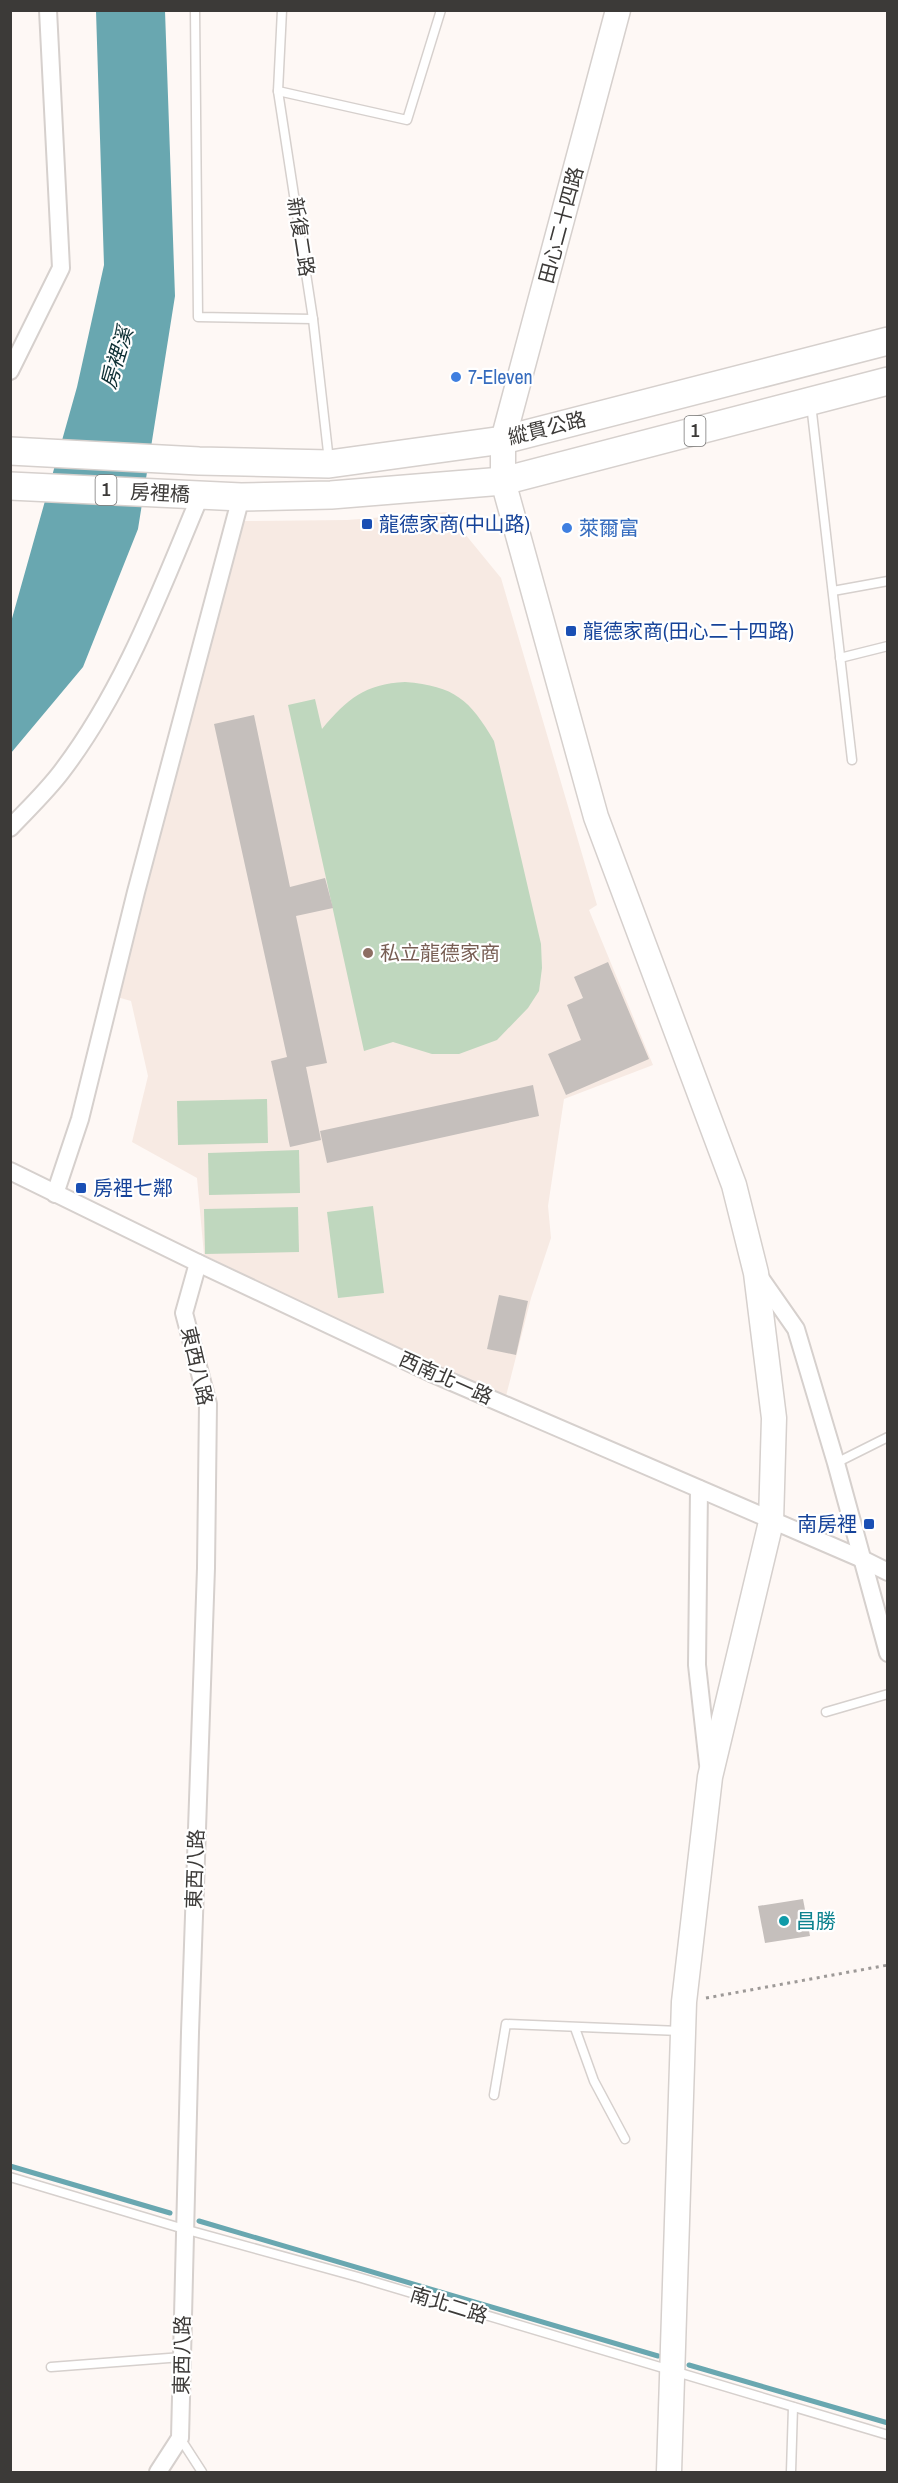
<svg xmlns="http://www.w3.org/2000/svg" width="898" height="2483" font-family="'Archivo Narrow','Noto Sans TC',sans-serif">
<rect width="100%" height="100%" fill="#fef8f5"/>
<polygon fill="#f7eae3" points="447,512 501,578 597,905 589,910 653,1065 564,1099 548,1206 551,1238 531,1298 506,1396 423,1360 204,1255 197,1178 132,1142 148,1076 131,1001 117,997 244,521 347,520"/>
<g fill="#bfd7be">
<path d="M405,682C455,686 470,700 494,741L541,944L542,968L539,991L528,1008L497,1040L459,1054H432L393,1042L364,1051L288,705L315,699L322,729C347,699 365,684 405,682Z"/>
<polygon points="267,1099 268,1143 178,1145 177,1101"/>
<polygon points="299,1150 300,1193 209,1195 208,1153"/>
<polygon points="373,1206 384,1293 338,1298 327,1212"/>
<polygon points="298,1207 299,1252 205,1254 204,1209"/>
</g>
<polygon fill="#69a7b0" points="96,11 165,11 175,296 138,529 83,667 11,753 11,622 77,387 104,265"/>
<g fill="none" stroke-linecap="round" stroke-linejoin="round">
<g stroke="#69a7b0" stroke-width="5">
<polyline points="10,2166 170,2213"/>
<polyline points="199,2221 658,2356"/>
<polyline points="689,2365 888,2423"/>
</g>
</g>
<g fill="#c5bfbc">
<polygon points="254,715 290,887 325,878 333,908 296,916 327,1063 306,1067 321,1140 290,1147 271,1061 287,1057 214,724"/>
<polygon points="608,962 649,1059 566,1095 548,1054 581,1040 567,1005 583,998 574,977"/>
<polygon points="533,1085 539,1116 327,1163 320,1131"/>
<polygon points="499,1295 528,1301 516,1355 487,1349"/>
<polygon points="803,1899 810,1936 765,1943 758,1906"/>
</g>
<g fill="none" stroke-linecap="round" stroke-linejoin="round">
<g stroke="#d6d0cd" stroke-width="11">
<g id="service">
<polyline points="195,10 198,317 313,319"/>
<polyline points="282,10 278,91 313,319 329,461"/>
<polyline points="278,91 407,120 441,10"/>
<polyline points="811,404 852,760"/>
<polyline points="833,591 888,581"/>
<polyline points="840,658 888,646"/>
<polyline points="836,1463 888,1437"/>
<polyline points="826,1712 888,1694"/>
<polyline points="575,2028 594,2081 625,2139"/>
<polyline points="494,2095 506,2024 680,2031"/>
<polyline points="10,2177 184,2229 358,2277 888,2435"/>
<polyline points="51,2367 182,2357"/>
<polyline points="180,2438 202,2472"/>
<polyline points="791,2472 793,2407"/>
</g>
</g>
<g stroke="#d6d0cd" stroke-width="20">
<g id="minor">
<polyline points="10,371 61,268 48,10"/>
<path d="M10,828C28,809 47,791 62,771C125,688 161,589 201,494"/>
<polyline points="10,1171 198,1263 431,1373 862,1559 888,1572"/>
<polyline points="55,1194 80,1119 136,892 241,497"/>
<polyline points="759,1276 796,1329 836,1463 888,1653"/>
<polyline points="699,1489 697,1665 708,1764"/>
<polyline points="158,2472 180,2438 190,2032 206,1568 208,1404 184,1313 198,1263"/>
</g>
</g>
<g stroke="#d6d0cd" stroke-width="27">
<polyline id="secondary" points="618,10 503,440 503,481 596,817 734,1185 756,1273 774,1418 771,1522 710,1777 684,2002 669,2472"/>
</g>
<g stroke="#d6d0cd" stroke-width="30">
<g id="primary">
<polyline points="10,451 199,461 329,464 503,440 888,341"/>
<polyline points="10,486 241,497 331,495 503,481 888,381"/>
</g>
</g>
<polyline stroke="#9d9997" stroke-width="3" stroke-dasharray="3 4.5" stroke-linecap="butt" points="706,1998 888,1965"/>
<use href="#service" stroke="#fff" stroke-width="8"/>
<use href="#minor" stroke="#fff" stroke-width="16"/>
<use href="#secondary" stroke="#fff" stroke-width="24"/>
<use href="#primary" stroke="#fff" stroke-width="27"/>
</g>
<g fill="#3f7fe0" stroke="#fff" stroke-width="2">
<circle cx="456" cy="377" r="6"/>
<circle cx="567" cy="528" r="6"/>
</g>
<g fill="#1a4fb4" stroke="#fff" stroke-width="2">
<rect x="361" y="518" width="12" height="12" rx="3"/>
<rect x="565" y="625" width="12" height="12" rx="3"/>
<rect x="75" y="1182" width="12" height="12" rx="3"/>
<rect x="863" y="1518" width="12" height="12" rx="3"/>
</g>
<circle fill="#8d6e63" stroke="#fff" stroke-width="2" cx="368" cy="953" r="6"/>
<circle fill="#0f9aa8" stroke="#fff" stroke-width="2" cx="784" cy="1921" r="6"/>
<g text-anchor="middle" stroke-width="4.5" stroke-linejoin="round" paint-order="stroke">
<g fill="#fff" stroke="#767574" stroke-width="1.5">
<rect x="684.5" y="416" width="21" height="30" rx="4.5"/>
<rect x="95.5" y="475" width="21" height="30" rx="4.5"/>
</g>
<g font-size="18" font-weight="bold" fill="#3c3a38">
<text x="695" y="437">1</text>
<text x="106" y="496">1</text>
</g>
<g font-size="20" fill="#3c3a38" stroke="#fff">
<text transform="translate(561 225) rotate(-75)" y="7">田心二十四路</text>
<text transform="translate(301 237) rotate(81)" y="7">新復二路</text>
<text transform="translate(547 428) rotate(-14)" y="7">縱貫公路</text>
<text transform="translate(160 493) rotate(3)" y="7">房裡橋</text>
<text transform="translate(197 1366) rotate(77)" y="7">東西八路</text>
<text transform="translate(446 1378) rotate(24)" y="7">西南北一路</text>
<text transform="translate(195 1869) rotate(-88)" y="7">東西八路</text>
<text transform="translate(449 2305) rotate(17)" y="7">南北二路</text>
<text transform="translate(182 2355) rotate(-89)" y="7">東西八路</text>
</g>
<g font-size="20" fill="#366cbe" stroke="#fff" text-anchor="start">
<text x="468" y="384">7-Eleven</text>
<text x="579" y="535">萊爾富</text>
</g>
<g font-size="20" fill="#164399" stroke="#fff" text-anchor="start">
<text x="379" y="531">龍德家商(中山路)</text>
<text x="583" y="638">龍德家商(田心二十四路)</text>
<text x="93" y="1195">房裡七鄰</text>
<text x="857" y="1531" text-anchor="end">南房裡</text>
</g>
<g font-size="20" fill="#785e54" stroke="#fff" text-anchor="start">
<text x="380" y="960">私立龍德家商</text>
</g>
<g font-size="20" fill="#0d838f" stroke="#fff" text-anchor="start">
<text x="796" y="1928">昌勝</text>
</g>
<g font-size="21" font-style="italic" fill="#0f3034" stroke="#fff">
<text transform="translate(117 358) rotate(-73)" y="7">房裡溪</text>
</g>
</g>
<rect width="898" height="2483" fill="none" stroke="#3c3a38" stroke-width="24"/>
</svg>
